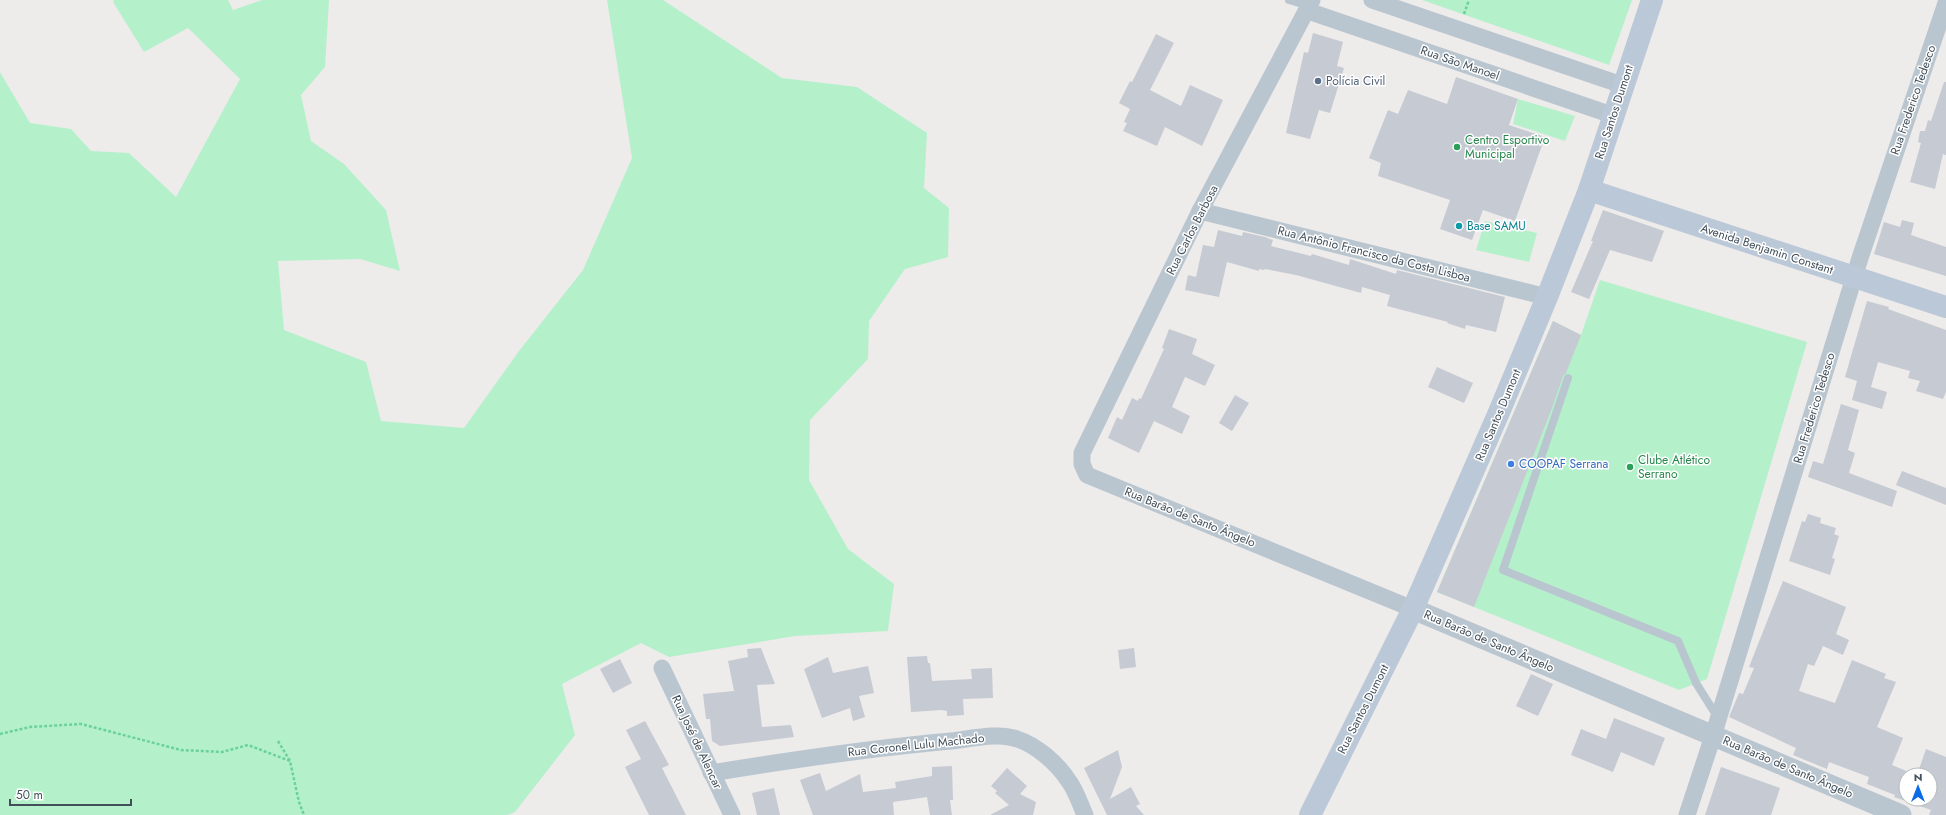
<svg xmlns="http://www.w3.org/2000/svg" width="1946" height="815" font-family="Jost,sans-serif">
<rect width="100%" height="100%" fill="#eeebeb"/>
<g fill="#b4f1cb">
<polygon points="114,0 228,0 233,10 262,0 329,0 325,67 301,95 311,141 344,164 386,210 400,271 360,259 278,261 284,330 366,362 381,421 464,428 519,351 583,270 632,158 607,0 663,0 782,78 857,87 927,133 924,188 949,208 948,257 905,269 869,321 868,359 810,420 809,480 848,549 894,584 888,631 795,636 669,657 641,643 562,684 575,735 515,812 507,815 0,815 0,72 30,123 71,129 91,151 129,153 176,197 240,79 188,28 144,52 113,2"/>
<polygon points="1422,0 1632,0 1609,65"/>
<polygon points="1518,99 1575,116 1565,141 1513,124"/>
<polygon points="1485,221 1537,233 1529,262 1476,250"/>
<polygon points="1600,280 1807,342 1707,679 1679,690 1437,592 1553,321 1581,335"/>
</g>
<g fill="#c6cad2">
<polygon points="1313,33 1343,42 1337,66 1344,68 1330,113 1319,110 1310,139 1286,133 1304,52 1308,53"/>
<polygon points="1156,34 1174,43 1150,90 1181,106 1190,85 1223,100 1202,146 1165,127 1157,146 1123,131 1127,123 1124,122 1130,109 1119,103 1130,81 1132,82"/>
<polygon points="1456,77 1518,99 1509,125 1545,137 1515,221 1483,210 1472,240 1440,229 1450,200 1378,176 1381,163 1369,158 1388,110 1398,114 1408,90 1447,104"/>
<polygon points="1944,82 1946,82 1946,155 1943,154 1935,189 1910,182 1921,143 1918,142 1920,131 1925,131 1928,120 1931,121"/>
<polygon points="1603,210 1664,231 1652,262 1610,250 1589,299 1571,292 1593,241 1591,241"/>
<polygon points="1902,220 1914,223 1911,235 1946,247 1946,276 1874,254 1884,222 1900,227"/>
<polygon points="1218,230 1242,236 1243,232 1265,237 1273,240 1271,246 1311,256 1312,254 1349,265 1350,259 1396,274 1397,270 1505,297 1496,332 1466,325 1465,329 1447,323 1448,322 1387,306 1390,295 1362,287 1361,293 1296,275 1265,269 1264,270 1259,269 1259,271 1227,262 1219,297 1185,290 1188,275 1196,277 1203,245 1214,247"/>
<polygon points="1867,301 1889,307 1888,309 1946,330 1946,392 1943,399 1916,391 1920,381 1908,378 1910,371 1878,362 1871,387 1887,392 1882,409 1852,400 1857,381 1845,377"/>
<polygon points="1553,321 1581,335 1566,373 1563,376 1552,408 1474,607 1437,592"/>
<polygon points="1169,329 1197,339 1192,354 1215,365 1205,386 1185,377 1172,407 1190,416 1182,434 1154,421 1139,453 1108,438 1117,417 1122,420 1132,398 1138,401 1139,398 1141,399 1164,349 1162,348"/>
<polygon points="1437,367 1473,383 1464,403 1428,387"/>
<polygon points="1235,395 1249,403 1232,431 1219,423"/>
<polygon points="1841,404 1859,410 1848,450 1855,453 1849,473 1897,491 1892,507 1808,477 1813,461 1823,464"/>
<polygon points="1902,471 1946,488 1946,505 1896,485"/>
<polygon points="1808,514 1821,518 1820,523 1836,528 1834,534 1839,536 1832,558 1835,559 1830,575 1789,561 1802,521 1805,522"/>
<polygon points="1783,581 1846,607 1836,634 1849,640 1843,655 1823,646 1814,666 1808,664 1799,691 1835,703 1852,660 1886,674 1884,678 1896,682 1877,727 1903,738 1892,765 1916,775 1906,775 1906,799 1930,799 1930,775 1917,775 1926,749 1946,757 1946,815 1929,815 1931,810 1894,797 1895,795 1867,784 1869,777 1829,762 1827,769 1793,755 1796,748 1729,717 1739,693 1743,694 1754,668 1749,667"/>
<polygon points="761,648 775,684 757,685 762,727 791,725 794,737 720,746 712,741 710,719 706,719 703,694 734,691 728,661 748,657 747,649"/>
<polygon points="1134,648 1136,667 1120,669 1118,650"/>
<polygon points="927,656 928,663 930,663 932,681 972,679 971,669 992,668 993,698 963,699 964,715 947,716 947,711 942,710 911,712 907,657"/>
<polygon points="828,657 833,673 868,666 874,693 859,696 865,717 853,721 850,708 822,718 804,669"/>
<polygon points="620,659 632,683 613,693 600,669"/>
<polygon points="1531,674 1553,684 1538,716 1516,706"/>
<polygon points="1614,718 1665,738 1654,766 1621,752 1613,772 1571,755 1581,729 1606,739"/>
<polygon points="645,721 669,765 662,768 686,815 649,815 625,767 641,759 626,730"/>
<polygon points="1118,750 1122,767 1110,799 1131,787 1140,804 1136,806 1144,815 1107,815 1084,768"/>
<polygon points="952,766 953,800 950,800 952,815 930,815 927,797 893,802 894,815 813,815 800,780 820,773 826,791 860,774 863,792 896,788 895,782 932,776 932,767"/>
<polygon points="1721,767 1780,788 1771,815 1705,815"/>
<polygon points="1007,768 1027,786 1020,794 1036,802 1033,815 990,815 1009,805 995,793 997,791 991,786"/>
<polygon points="774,788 780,815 757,815 752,793"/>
</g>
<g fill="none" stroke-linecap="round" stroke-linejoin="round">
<g stroke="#6ad19e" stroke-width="2.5" stroke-dasharray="3 2" stroke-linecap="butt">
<polyline points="1464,14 1469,0"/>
<polyline points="0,734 30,727 81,724 181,750 222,752 248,745 290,761"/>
<polyline points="278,741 290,761 299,802 304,815"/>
</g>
<g stroke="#bac6cf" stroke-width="8">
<polyline points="1289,0 1309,6"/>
<polyline points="1568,378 1503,570 1678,641 1696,683 1718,718"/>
</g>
<g stroke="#bac6cf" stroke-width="17">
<polyline points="1312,0 1200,211 1082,453 1082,464 1087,475 1413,609"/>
<polyline points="1372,0 1622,85"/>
<polyline points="1308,11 1612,115"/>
<polyline points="1200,211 1547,297"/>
<polyline points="662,668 732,815"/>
<path d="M711,773C791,760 870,748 951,741C971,739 998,732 1017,739C1036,745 1057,763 1068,780C1076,790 1080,804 1085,815"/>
<polyline points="1687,815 1713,736 1860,258 1946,3"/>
</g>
<polyline stroke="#bac6cf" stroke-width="21" points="1413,609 1901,815"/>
<g stroke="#bbc8d7" stroke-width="22">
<polyline points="1589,190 1946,307"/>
<polyline points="1310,815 1413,609 1500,410 1547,297 1589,190 1652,0"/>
</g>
</g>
<circle fill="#5c6f8a" stroke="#fff" stroke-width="1.5" cx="1318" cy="81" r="4"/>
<g fill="#2e9e5b" stroke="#fff" stroke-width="1.5">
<circle cx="1457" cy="147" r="4"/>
<circle cx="1630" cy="467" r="4"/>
</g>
<circle fill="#0f9aa8" stroke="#fff" stroke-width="1.5" cx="1459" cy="226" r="4"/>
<circle fill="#3f7fe0" stroke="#fff" stroke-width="1.5" cx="1511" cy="464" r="4"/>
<g text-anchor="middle" stroke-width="3" stroke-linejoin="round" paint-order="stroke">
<g font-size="12" fill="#424f5a" stroke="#fff">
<text transform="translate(1460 63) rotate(19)" y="4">Rua São Manoel</text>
<text transform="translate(1913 100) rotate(-71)" y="4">Rua Frederico Tedesco</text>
<text transform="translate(1614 112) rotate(-72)" y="4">Rua Santos Dumont</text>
<text transform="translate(1192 230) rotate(-63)" y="4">Rua Carlos Barbosa</text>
<text transform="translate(1767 249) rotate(18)" y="4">Avenida Benjamin Constant</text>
<text transform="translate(1374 254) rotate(14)" y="4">Rua Antônio Francisco da Costa Lisboa</text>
<text transform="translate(1814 408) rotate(-73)" y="4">Rua Frederico Tedesco</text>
<text transform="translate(1498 415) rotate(-67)" y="4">Rua Santos Dumont</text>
<text transform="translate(1190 517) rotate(22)" y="4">Rua Barão de Santo Ângelo</text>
<text transform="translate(1489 641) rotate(23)" y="4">Rua Barão de Santo Ângelo</text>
<text transform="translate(1363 709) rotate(-63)" y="4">Rua Santos Dumont</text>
<text transform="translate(697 742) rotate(65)" y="4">Rua José de Alencar</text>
<text transform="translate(916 745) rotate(-6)" y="4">Rua Coronel Lulu Machado</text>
<text transform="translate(1788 767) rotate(23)" y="4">Rua Barão de Santo Ângelo</text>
</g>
<g font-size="12" fill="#4e5e75" stroke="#fff" text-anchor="start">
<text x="1326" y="85">Polícia Civil</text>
</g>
<g font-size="12" fill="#27864d" stroke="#fff" text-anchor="start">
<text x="1465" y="144">Centro Esportivo<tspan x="1465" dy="14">Municipal</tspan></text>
<text x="1638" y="464">Clube Atlético<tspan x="1638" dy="14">Serrano</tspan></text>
</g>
<g font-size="12" fill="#0d838f" stroke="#fff" text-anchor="start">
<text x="1467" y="230">Base SAMU</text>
</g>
<g font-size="12" fill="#366cbe" stroke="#fff" text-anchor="start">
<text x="1519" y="468">COOPAF Serrana</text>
</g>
</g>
<g transform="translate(1918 787)"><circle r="19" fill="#ffffff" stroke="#b3b9bd"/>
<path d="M0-3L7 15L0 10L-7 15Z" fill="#0b6ce8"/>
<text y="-6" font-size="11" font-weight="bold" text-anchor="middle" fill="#424f5a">N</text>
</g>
<path d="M10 799v6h121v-6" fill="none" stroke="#424f5a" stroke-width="2"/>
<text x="16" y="799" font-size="12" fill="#424f5a" stroke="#ffffff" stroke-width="3" paint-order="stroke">50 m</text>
</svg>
